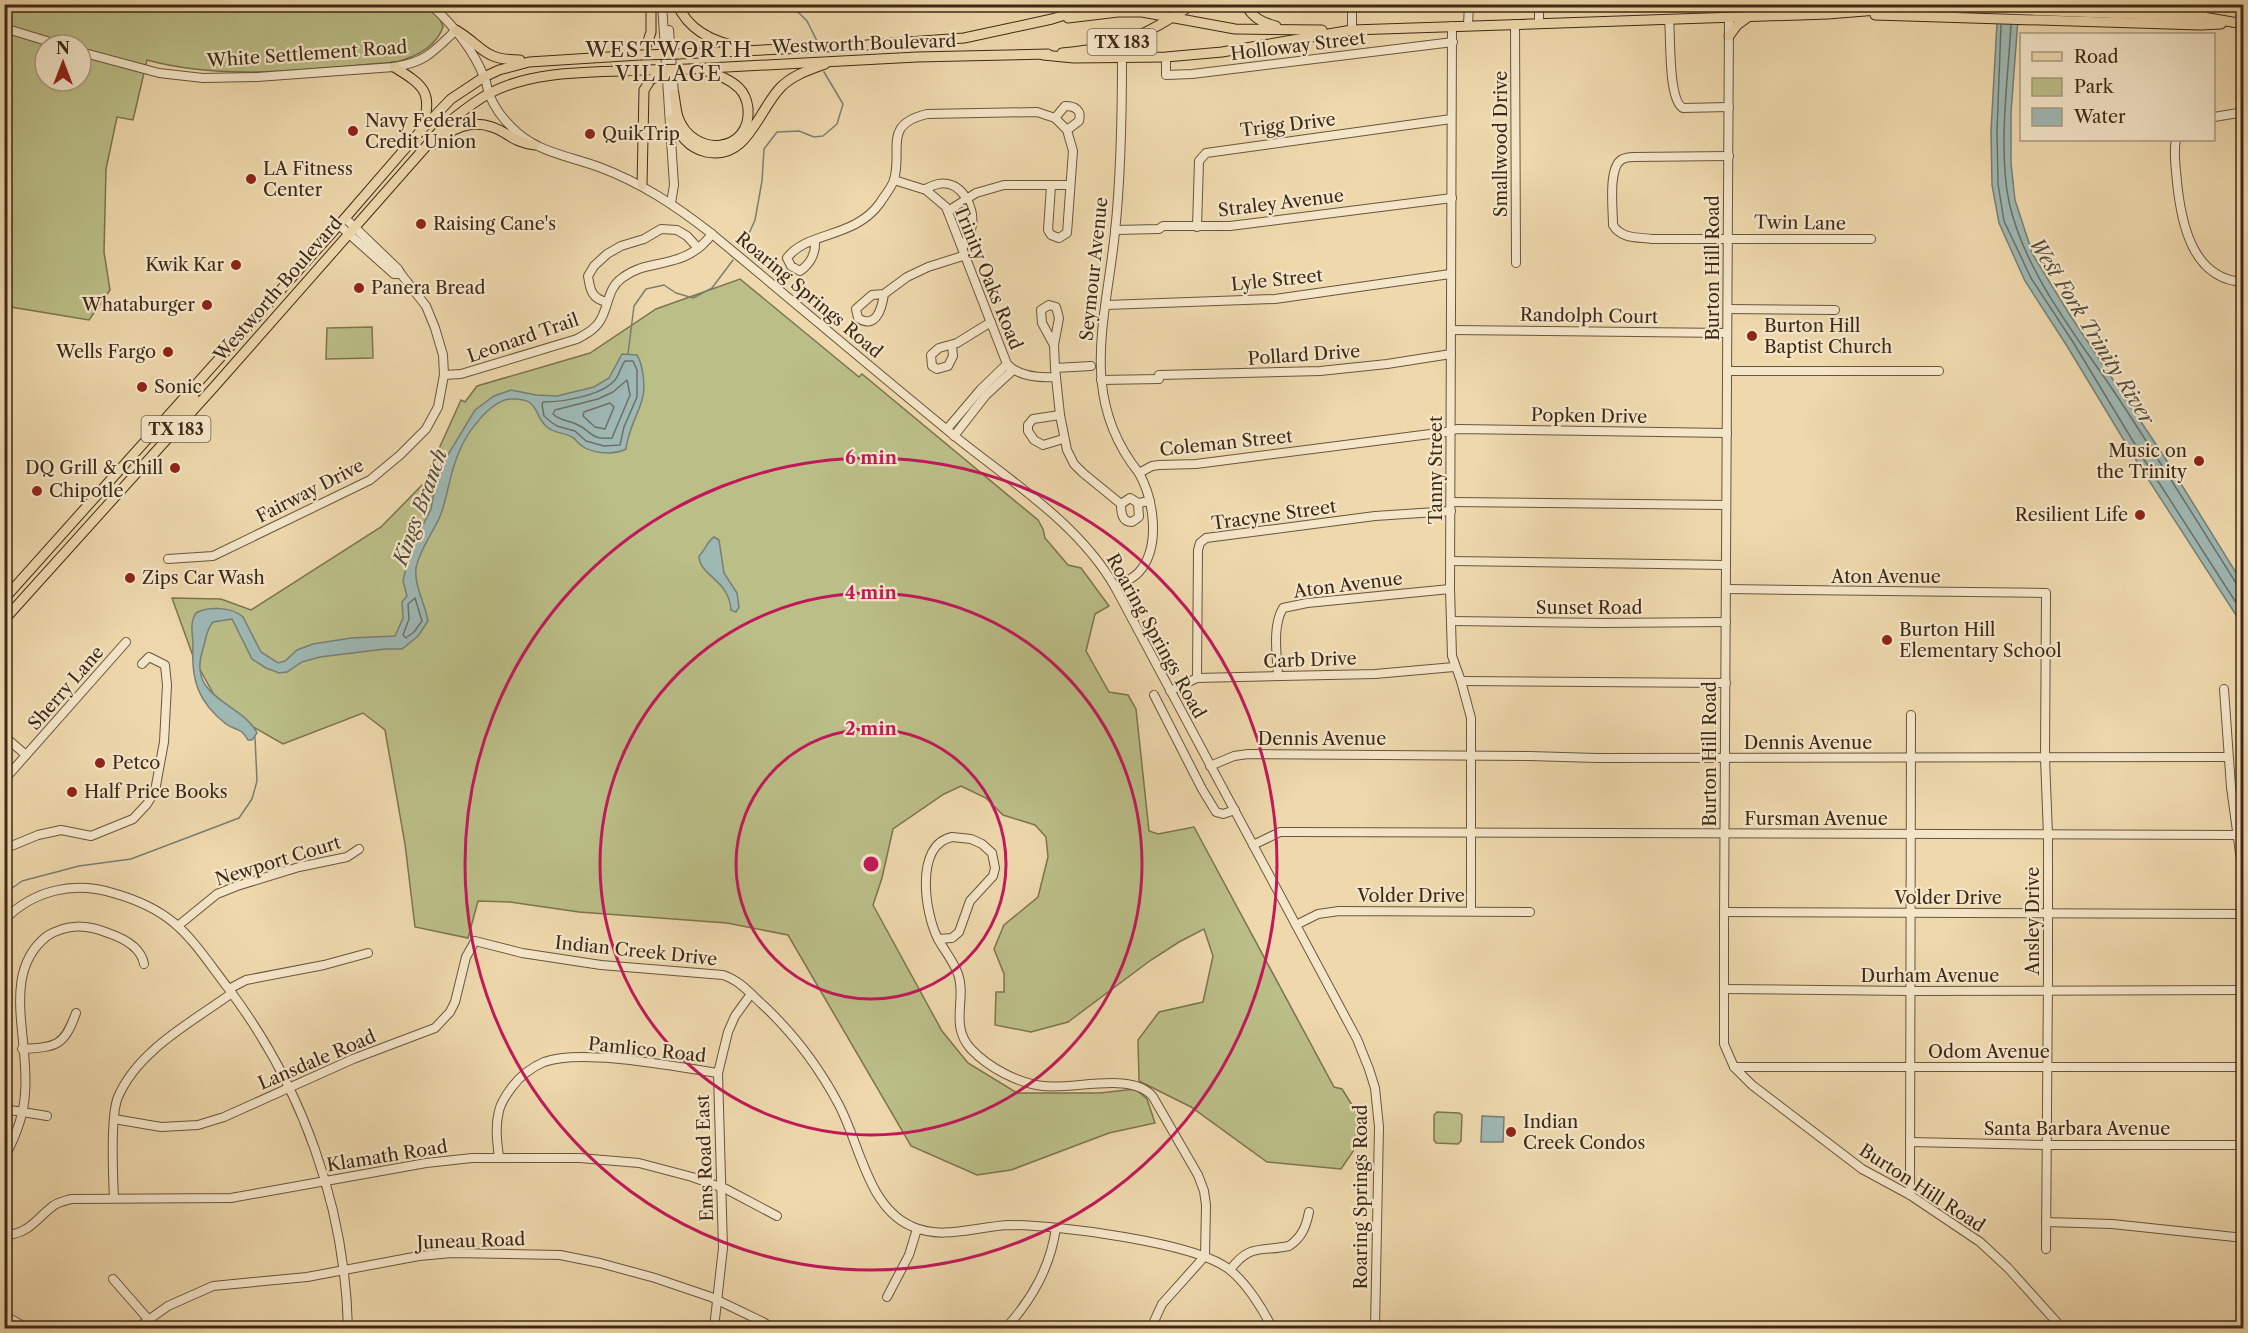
<svg xmlns="http://www.w3.org/2000/svg" width="2248" height="1333" font-family="'Libre Caslon Text',serif">
<rect width="100%" height="100%" fill="#eed8ac"/>
<filter id="stains"><feTurbulence type="fractalNoise" baseFrequency=".00333" numOctaves="4"/><feColorMatrix values="0 0 0 0 .2 0 0 0 0 .09 0 0 0 0 .02 0 0 0 .5 -.17"/></filter>
<radialGradient id="worn" r=".72"><stop offset=".6" stop-color="#630" stop-opacity="0"/><stop offset="1" stop-color="#630" stop-opacity=".3"/></radialGradient>
<g fill="#bbbe87" stroke="#7c744e" stroke-width="1.5" fill-rule="evenodd">
<path d="M4,5H426L439,16L443,27C436,47 415,57 396,62C314,68 228,82 147,60L133,120L117,117L106,169L104,252L110,290L89,320L5,306ZM45,45H81V81H45Z"/>
<polygon points="740,279 859,377 862,374 1038,520 1043,529 1045,538 1068,565 1081,568 1109,606 1095,614 1086,651 1109,692 1128,695 1136,709 1149,831 1158,834 1194,827 1334,1087 1342,1089 1362,1121 1358,1144 1341,1169 1267,1162 1191,1107 1139,1081 1138,1040 1159,1012 1203,1002 1213,956 1204,929 1179,942 1151,960 1068,1022 1031,1032 995,1025 996,992 1004,992 1004,974 994,949 1004,925 1038,897 1048,857 1046,837 1035,825 1003,815 986,798 961,786 944,794 893,829 882,878 873,905 942,1031 968,1063 1017,1093 1100,1093 1135,1089 1147,1099 1155,1123 1109,1133 1011,1170 977,1175 911,1146 788,935 727,923 579,912 510,902 478,901 468,938 415,927 405,844 385,730 363,713 283,744 222,709 194,659 172,598 221,599 251,610 381,527 423,484 461,400 465,402 477,386 590,353 656,309"/>
<polygon points="372,327 373,358 326,359 327,328"/>
<polygon points="1437,1112 1459,1113 1462,1115 1461,1141 1458,1144 1436,1143 1434,1140 1434,1115"/>
</g>
<g fill="#9eb8b4" stroke="#787f75" stroke-width="1.5">
<polygon points="1998,5 2019,5 2011,113 2011,163 2015,200 2033,255 2068,312 2165,458 2243,584 2243,626 2139,465 2067,346 2025,281 1999,223 1992,185 1991,131"/>
<path d="M622,354L637,355C643,364 646,389 642,400C637,417 628,430 626,449C615,455 593,454 582,446C578,444 576,439 572,437C564,432 555,434 547,427C532,414 541,398 511,399C490,400 466,434 459,452C450,472 448,494 441,514C434,532 420,548 416,568C414,585 425,604 428,621L418,636L402,649H385L320,657L302,662L287,672L279,673L266,668L252,659L232,619L213,622C206,630 206,639 203,649C186,699 242,702 257,733L252,740H248C240,726 237,732 226,724C198,702 191,680 193,646C193,634 189,623 196,613C208,606 233,607 243,617L261,652L278,663L285,661L297,650L313,644L351,638L395,636L403,618L402,602L407,596L403,581L410,551L431,509L435,487L446,458L475,410L494,396L511,390L536,395L557,396L594,387L609,378Z"/>
<path d="M714,537L719,540L724,573L737,593L739,607L736,612L731,610C729,579 699,576 699,556C705,551 707,541 714,537Z"/>
<polygon points="1482,1116 1504,1117 1503,1142 1481,1142"/>
</g>
<g fill="none" stroke-linecap="round" stroke-linejoin="round">
<g stroke="#6e7065" stroke-width="1.5">
<polyline points="2001,25 1997,131 1998,184 2004,221 2031,278 2073,342 2145,461 2244,615"/>
<path d="M2011,25C2008,79 1998,149 2009,202C2025,274 2079,339 2119,399C2159,460 2197,521 2236,583L2244,586"/>
<path d="M633,361L637,370V397L624,427L620,445L604,446L586,441L575,431L557,426L551,422L544,416L542,405L543,402C562,402 600,396 614,381C620,375 620,367 625,361Z"/>
<path d="M627,380L630,395L612,438C588,440 593,431 576,424C568,420 560,421 553,414L555,410L598,399L613,392Z"/>
<polygon points="610,403 614,407 605,429 595,427 583,416 584,412"/>
<polygon points="415,598 422,621 414,632 406,638 403,635 409,619 408,604"/>
</g>
<g stroke="#787f75" stroke-width="1.5">
<polyline points="790,4 807,21 817,41"/>
<polyline points="743,247 755,220 762,181 764,149 777,132 799,131 814,137 823,136 837,124 843,104 824,72"/>
<polyline points="628,354 634,306 646,289 664,285 676,293 693,298 712,288 733,260"/>
<polyline points="4,894 22,881 79,866 131,859 239,818 252,799 257,781 255,737"/>
</g>
<g stroke="#6a553c" stroke-width="10">
<g id="minor">
<path d="M430,4C452,24 473,49 484,77C487,82 487,89 489,94C495,109 507,124 519,134C542,153 572,157 599,167C642,183 676,206 712,234C794,302 875,371 957,438C1013,483 1079,524 1115,587L1357,1039L1369,1069L1375,1088L1379,1127L1375,1328"/>
<polyline points="662,4 674,185 671,203"/>
<polyline points="1352,4 1352,30"/>
<polyline points="2203,17 2203,4"/>
<polyline points="1729,18 1724,922 1724,1044 1734,1067 1752,1085 1862,1169 1910,1195 1980,1242 2008,1268 2062,1328"/>
<path d="M1669,19C1671,38 1668,100 1683,108L1729,107"/>
<polyline points="1515,24 1516,263"/>
<polyline points="1539,24 1539,4"/>
<polyline points="1468,25 1469,4"/>
<polyline points="1452,26 1450,589 1452,656 1461,681 1471,718 1471,911"/>
<polyline points="4,28 60,45"/>
<polyline points="669,30 674,94"/>
<path d="M81,52L159,73L203,78L257,77L394,67C426,62 433,52 456,30"/>
<polyline points="1166,57 1166,75 1192,74 1453,42"/>
<path d="M1122,58C1122,116 1121,175 1115,232C1106,320 1078,397 1139,473"/>
<polyline points="2214,117 2244,112"/>
<path d="M1055,118L1065,106C1075,106 1082,110 1079,121L1067,130"/>
<path d="M2176,140C2173,152 2176,169 2177,182C2181,222 2192,280 2244,282"/>
<path d="M1729,156L1634,157C1630,157 1624,158 1621,160C1608,169 1613,210 1613,225C1621,239 1638,237 1652,239H1871"/>
<path d="M894,180L926,190L946,207L1007,364C1019,377 1040,378 1056,377"/>
<path d="M925,189C929,187 934,185 938,184C960,179 975,206 972,225C971,232 966,240 963,247"/>
<polyline points="948,211 976,193 1004,185 1070,185"/>
<polyline points="339,225 394,274 401,274 398,269 345,218"/>
<polyline points="1197,227 1199,161 1206,153 1451,119"/>
<polyline points="1115,230 1159,229 1163,226 1230,226 1452,198"/>
<path d="M815,241C816,253 810,264 800,271L791,266L787,258C807,231 854,239 880,203C884,196 892,187 894,180C903,148 882,125 927,114L1037,112L1055,118L1067,130L1073,151L1067,233L1059,238L1051,235L1048,230L1051,186"/>
<path d="M884,294C882,308 876,330 858,318L856,309L872,295L884,294L907,277L928,267L966,255"/>
<path d="M607,302C592,299 590,290 588,276L594,266L607,254L621,246L644,239L661,229L677,230L687,236L698,248"/>
<polyline points="1106,305 1275,299 1450,274"/>
<polyline points="1728,309 1835,310"/>
<polyline points="1451,330 1727,333"/>
<polyline points="952,345 953,356 948,366 937,369 932,366 931,355 939,348 957,343 991,322"/>
<polyline points="1054,345 1042,323 1041,310 1049,305 1056,307 1059,318 1054,345 1055,368 1060,415 1067,450 1074,464 1083,473 1121,504"/>
<polyline points="1055,368 1091,366"/>
<polyline points="1727,371 1939,371"/>
<path d="M444,375L461,374L577,339C586,334 596,329 601,319C609,304 608,288 622,278C639,265 655,266 674,260C690,256 703,246 712,234"/>
<polyline points="1159,375 1320,371 1387,364 1451,354"/>
<polyline points="1101,380 1159,379"/>
<polyline points="1060,415 1033,419 1028,425 1028,431 1034,440 1043,445 1063,439"/>
<polyline points="947,429 981,389 1007,364"/>
<polyline points="954,436 986,395 1013,370"/>
<polyline points="1451,502 1726,505"/>
<path d="M1121,504C1121,513 1122,522 1132,522L1139,517L1138,503"/>
<polyline points="1121,504 1130,498 1138,503 1150,501"/>
<polyline points="168,559 213,556 337,496 370,480 400,455 426,429 438,407 444,375 443,355 435,328 426,306 401,274"/>
<polyline points="1450,561 1726,565"/>
<path d="M1115,587C1123,583 1133,579 1139,572C1161,547 1154,500 1139,473L1152,466L1159,465L1196,464L1446,432L1457,429L1727,433"/>
<polyline points="1726,589 2046,593 2045,758 2048,835 2048,974 2046,1249"/>
<polyline points="1451,621 1603,623 1726,622"/>
<path d="M1278,676C1277,656 1272,626 1283,608L1307,603L1450,589"/>
<polyline points="1197,678 1198,550 1200,543 1206,538 1375,516 1451,511"/>
<polyline points="1461,681 1726,683"/>
<polyline points="2224,689 2231,787 2244,882"/>
<polyline points="1170,691 1197,678 1375,674 1454,667"/>
<polyline points="1154,695 1202,789 1216,812 1223,814 1235,810"/>
<polyline points="4,736 26,755"/>
<polyline points="1210,766 1234,756 1248,754 1529,756 1597,758 2228,757"/>
<polyline points="4,780 126,642"/>
<path d="M952,837L971,839L982,844L992,853L995,868L993,876L970,901L959,932L952,938L938,939C925,914 914,845 952,837Z"/>
<polyline points="1253,845 1280,832 1293,832 2238,835"/>
<polyline points="4,849 38,835 61,830 91,836 133,819 147,804 155,791 164,742 167,685 165,665 149,657 142,664"/>
<polyline points="1724,912 2244,914"/>
<path d="M4,920C34,890 73,881 113,893C177,911 190,938 228,988C302,1086 345,1205 348,1328"/>
<polyline points="179,925 217,894 237,886 299,867 347,857 359,849"/>
<polyline points="1296,925 1318,914 1339,911 1530,912"/>
<path d="M938,939C944,950 954,962 958,974C967,999 949,1025 971,1049C989,1068 1018,1083 1043,1086C1074,1090 1133,1071 1153,1097L1198,1175L1204,1191L1206,1205L1205,1256L1162,1304L1151,1328"/>
<polyline points="229,989 246,980 324,965 368,953"/>
<polyline points="1724,989 1910,991 2244,990"/>
<path d="M22,1049C57,1047 64,1046 76,1013"/>
<polyline points="1734,1067 2244,1067"/>
<polyline points="4,1109 47,1116"/>
<path d="M114,1119L161,1127L198,1125L224,1117L353,1059L435,1028L450,1012L455,1002L466,957L475,941L522,953L601,965L723,975C739,980 750,993 763,1005C793,1033 820,1069 839,1105C860,1145 868,1207 911,1226C943,1241 977,1226 1010,1225C1055,1225 1196,1242 1230,1270C1247,1284 1263,1309 1272,1328"/>
<polyline points="1910,1142 2047,1145 2244,1145"/>
<path d="M499,1157C497,1142 495,1126 499,1111C501,1102 506,1095 512,1087C521,1075 530,1068 544,1062C582,1048 677,1067 718,1073"/>
<path d="M4,1158C15,1138 24,1116 25,1093C30,1038 0,973 47,936C67,924 86,924 108,933C123,938 141,947 144,964"/>
<polyline points="1910,1195 1911,715"/>
<path d="M114,1198C113,1177 110,1116 118,1097C138,1050 192,1022 232,993"/>
<polyline points="2046,1222 2112,1224 2244,1238"/>
<path d="M4,1235C28,1235 36,1219 53,1206C58,1202 65,1201 71,1199L231,1198L426,1163L472,1158H580L639,1163L692,1177L726,1189L777,1216"/>
<path d="M1230,1270C1250,1243 1261,1252 1289,1246C1302,1237 1306,1227 1309,1212"/>
<polyline points="113,1279 148,1319"/>
<polyline points="887,1297 909,1255 917,1229"/>
<polyline points="4,1315 27,1328"/>
<polyline points="137,1328 168,1306 213,1286 307,1277 419,1256 452,1253 560,1255 600,1263 655,1278 711,1297 765,1323 771,1328"/>
<polyline points="714,1328 723,1248 718,1073 728,1032 735,1016 751,994"/>
<path d="M1006,1328C1032,1299 1050,1268 1056,1228"/>
</g>
</g>
<g stroke="#3e2916" stroke-width="11">
<g id="major">
<path d="M677,4C689,31 715,43 743,47"/>
<path d="M1245,4C1253,18 1261,22 1276,26"/>
<polyline points="1875,15 2200,25 2221,24"/>
<polyline points="1068,18 1118,12 1142,12 1235,29 1322,30"/>
<path d="M456,30C484,47 483,60 520,60"/>
<polyline points="1729,36 1737,25 1748,17"/>
<polyline points="633,52 642,50 646,47 651,32 651,4"/>
<path d="M1062,53C1120,48 1145,36 1193,4"/>
<polyline points="679,54 866,45 964,38 1052,19 1101,4"/>
<polyline points="1043,55 1074,58 1166,57 1222,52 1352,30 1828,14 1902,8 1974,8 2203,17 2244,24"/>
<path d="M394,67C423,85 433,91 423,126"/>
<polyline points="690,69 917,57 1048,54"/>
<path d="M674,94C675,101 676,110 678,117C693,159 752,153 748,108C747,101 744,93 739,88C729,78 714,74 701,69"/>
<path d="M671,119C680,135 688,148 706,152C748,161 758,110 781,87C793,75 809,70 825,64"/>
<path d="M436,144C450,129 471,119 492,127C510,133 511,142 535,145"/>
<polyline points="642,185 644,90 651,79"/>
<polyline points="176,428 174,421 194,397"/>
<polyline points="4,599 346,217 423,128 451,99 484,77 499,70 529,62 640,55"/>
<path d="M4,620L214,387L444,126C459,114 473,102 490,93C536,69 594,73 644,70"/>
</g>
</g>
<use href="#minor" stroke="#f4e6c9" stroke-width="8"/>
<use href="#major" stroke="#eed8ac" stroke-width="9"/>
<g stroke="#3e2916" stroke-width="11" stroke-linecap="butt">
<g id="major-bridge">
<polyline points="640,55 679,54"/>
<polyline points="644,70 690,69"/>
<polyline points="651,79 672,73"/>
</g>
</g>
<use href="#major-bridge" stroke="#eed8ac" stroke-width="9"/>
</g>
<g fill="none" stroke="#c2185b" stroke-width="3">
<circle cx="871" cy="864" r="135"/>
<circle cx="871" cy="864" r="271"/>
<circle cx="871" cy="864" r="406"/>
</g>
<g fill="#8f2418" stroke="#f4e6c9" stroke-width="2">
<circle cx="353" cy="131" r="6"/>
<circle cx="590" cy="134" r="6"/>
<circle cx="251" cy="179" r="6"/>
<circle cx="421" cy="224" r="6"/>
<circle cx="236" cy="265" r="6"/>
<circle cx="359" cy="288" r="6"/>
<circle cx="207" cy="305" r="6"/>
<circle cx="1752" cy="336" r="6"/>
<circle cx="168" cy="352" r="6"/>
<circle cx="142" cy="387" r="6"/>
<circle cx="2199" cy="461" r="6"/>
<circle cx="175" cy="468" r="6"/>
<circle cx="37" cy="491" r="6"/>
<circle cx="2140" cy="515" r="6"/>
<circle cx="130" cy="578" r="6"/>
<circle cx="1887" cy="640" r="6"/>
<circle cx="100" cy="763" r="6"/>
<circle cx="72" cy="792" r="6"/>
<circle cx="1511" cy="1132" r="6"/>
</g>
<g text-anchor="middle" stroke-width="4.5" stroke-linejoin="round" paint-order="stroke">
<g fill="#f4e6c9" stroke="#75624c" stroke-width="1.5">
<rect x="1087.5" y="29" width="69" height="26" rx="4.5"/>
<rect x="141.5" y="416" width="69" height="26" rx="4.5"/>
</g>
<g font-size="16" font-weight="bold" fill="#3e2916">
<text x="1122" y="48">TX 183</text>
<text x="176" y="435">TX 183</text>
</g>
<g font-size="18" fill="#3e2916" stroke="#f4e6c9">
<text transform="translate(864 44) rotate(-2)" y="6">Westworth Boulevard</text>
<text transform="translate(1298 46) rotate(-7)" y="6">Holloway Street</text>
<text transform="translate(307 54) rotate(-4)" y="6">White Settlement Road</text>
<text transform="translate(1288 125) rotate(-7)" y="6">Trigg Drive</text>
<text transform="translate(1501 144) rotate(-90)" y="6">Smallwood Drive</text>
<text transform="translate(1281 203) rotate(-7)" y="6">Straley Avenue</text>
<text transform="translate(1800 223) rotate(1)" y="6">Twin Lane</text>
<text transform="translate(1713 268) rotate(-90)" y="6">Burton Hill Road</text>
<text transform="translate(1094 269) rotate(-84)" y="6">Seymour Avenue</text>
<text transform="translate(988 277) rotate(68)" y="6">Trinity Oaks Road</text>
<text transform="translate(1277 280) rotate(-6)" y="6">Lyle Street</text>
<text transform="translate(278 289) rotate(-49)" y="6">Westworth Boulevard</text>
<text transform="translate(809 295) rotate(40)" y="6">Roaring Springs Road</text>
<text transform="translate(1589 316) rotate(1)" y="6">Randolph Court</text>
<text transform="translate(523 338) rotate(-19)" y="6">Leonard Trail</text>
<text transform="translate(1304 355) rotate(-4)" y="6">Pollard Drive</text>
<text transform="translate(1589 416) rotate(1)" y="6">Popken Drive</text>
<text transform="translate(1226 443) rotate(-6)" y="6">Coleman Street</text>
<text transform="translate(1436 470) rotate(-90)" y="6">Tanny Street</text>
<text transform="translate(310 491) rotate(-27)" y="6">Fairway Drive</text>
<text transform="translate(1274 515) rotate(-8)" y="6">Tracyne Street</text>
<text x="1886" y="583">Aton Avenue</text>
<text transform="translate(1348 585) rotate(-7)" y="6">Aton Avenue</text>
<text x="1589" y="614">Sunset Road</text>
<text transform="translate(1156 636) rotate(61)" y="6">Roaring Springs Road</text>
<text transform="translate(1310 660) rotate(-2)" y="6">Carb Drive</text>
<text transform="translate(66 688) rotate(-49)" y="6">Sherry Lane</text>
<text x="1322" y="745">Dennis Avenue</text>
<text x="1808" y="749">Dennis Avenue</text>
<text transform="translate(1710 754) rotate(-90)" y="6">Burton Hill Road</text>
<text x="1816" y="825">Fursman Avenue</text>
<text transform="translate(278 861) rotate(-17)" y="6">Newport Court</text>
<text x="1411" y="902">Volder Drive</text>
<text x="1948" y="904">Volder Drive</text>
<text transform="translate(2033 921) rotate(-90)" y="6">Ansley Drive</text>
<text transform="translate(636 951) rotate(6)" y="6">Indian Creek Drive</text>
<text x="1930" y="982">Durham Avenue</text>
<text transform="translate(647 1050) rotate(6)" y="6">Pamlico Road</text>
<text x="1989" y="1058">Odom Avenue</text>
<text transform="translate(317 1060) rotate(-23)" y="6">Lansdale Road</text>
<text x="2077" y="1135">Santa Barbara Avenue</text>
<text transform="translate(387 1156) rotate(-9)" y="6">Klamath Road</text>
<text transform="translate(705 1158) rotate(-92)" y="6">Ems Road East</text>
<text transform="translate(1922 1188) rotate(33)" y="6">Burton Hill Road</text>
<text transform="translate(1361 1197) rotate(-90)" y="6">Roaring Springs Road</text>
<text transform="translate(471 1241) rotate(-2)" y="6">Juneau Road</text>
</g>
<g font-size="18" fill="#3e2916" stroke="#f4e6c9" text-anchor="start">
<text x="365" y="127">Navy Federal<tspan x="365" dy="21">Credit Union</tspan></text>
<text x="602" y="140">QuikTrip</text>
<text x="263" y="175">LA Fitness<tspan x="263" dy="21">Center</tspan></text>
<text x="433" y="230">Raising Cane's</text>
<text x="224" y="271" text-anchor="end">Kwik Kar</text>
<text x="371" y="294">Panera Bread</text>
<text x="195" y="311" text-anchor="end">Whataburger</text>
<text x="1764" y="332">Burton Hill<tspan x="1764" dy="21">Baptist Church</tspan></text>
<text x="156" y="358" text-anchor="end">Wells Fargo</text>
<text x="154" y="393">Sonic</text>
<text x="2187" y="457" text-anchor="end">Music on<tspan x="2187" dy="21">the Trinity</tspan></text>
<text x="163" y="474" text-anchor="end">DQ Grill &amp; Chill</text>
<text x="49" y="497">Chipotle</text>
<text x="2128" y="521" text-anchor="end">Resilient Life</text>
<text x="142" y="584">Zips Car Wash</text>
<text x="1899" y="636">Burton Hill<tspan x="1899" dy="21">Elementary School</tspan></text>
<text x="112" y="769">Petco</text>
<text x="84" y="798">Half Price Books</text>
<text x="1523" y="1128">Indian<tspan x="1523" dy="21">Creek Condos</tspan></text>
</g>
<g font-size="20" font-style="italic" fill="#564d3e" stroke="#f4e6c9">
<text transform="translate(2092 331) rotate(58)" y="7">West Fork Trinity River</text>
<text transform="translate(420 507) rotate(-70)" y="7">Kings Branch</text>
</g>
<g font-size="21" letter-spacing="1.5" fill="#3e2916" stroke="#f4e6c9">
<text x="669" y="57">WESTWORTH<tspan x="669" dy="24">VILLAGE</tspan></text>
</g>
</g>
<circle cx="871" cy="864" r="9" fill="#c2185b" stroke="#f4e6c9" stroke-width="3"/>
<g font-size="18" text-anchor="middle" font-weight="bold" fill="#c2185b" stroke="#f4e6c9" stroke-width="4.5" stroke-linejoin="round" paint-order="stroke">
<text x="871" y="464">6 min</text>
<text x="871" y="599">4 min</text>
<text x="871" y="735">2 min</text>
</g>
<rect width="2248" height="1333" fill="none" stroke="#eed8ac" stroke-width="24"/>
<rect x="6" y="6" width="2236" height="1321" fill="none" stroke="#3e2916" stroke-width="3"/>
<rect x="12" y="12" width="2224" height="1309" fill="none" stroke="#3e2916" stroke-width="1.5"/>
<rect x="2020" y="33" width="195" height="108" fill="#f4e6c9" stroke="#ab9a81" stroke-width="1.5"/>
<rect x="2032" y="52" width="30" height="9" fill="#eed8ac" stroke="#ab9a81" stroke-width="1.5"/>
<text x="2074" y="63" font-size="18" fill="#3e2916">Road</text>
<rect x="2032" y="78" width="30" height="18" fill="#bbbe87" stroke="#ab9a81" stroke-width="1.5"/>
<text x="2074" y="93" font-size="18" fill="#3e2916">Park</text>
<rect x="2032" y="108" width="30" height="18" fill="#9eb8b4" stroke="#ab9a81" stroke-width="1.5"/>
<text x="2074" y="123" font-size="18" fill="#3e2916">Water</text>
<g transform="translate(63 63)"><circle r="28" fill="#f4e6c9" stroke="#ab9a81" stroke-width="1.5"/>
<path d="M0-4.5L10 22L0 15L-10 22Z" fill="#8f2418"/>
<text y="-9" font-size="16" font-weight="bold" text-anchor="middle" fill="#3e2916">N</text>
</g>
<rect width="100%" height="100%" filter="url(#stains)"/>
<rect width="100%" height="100%" fill="url(#worn)"/>
</svg>
